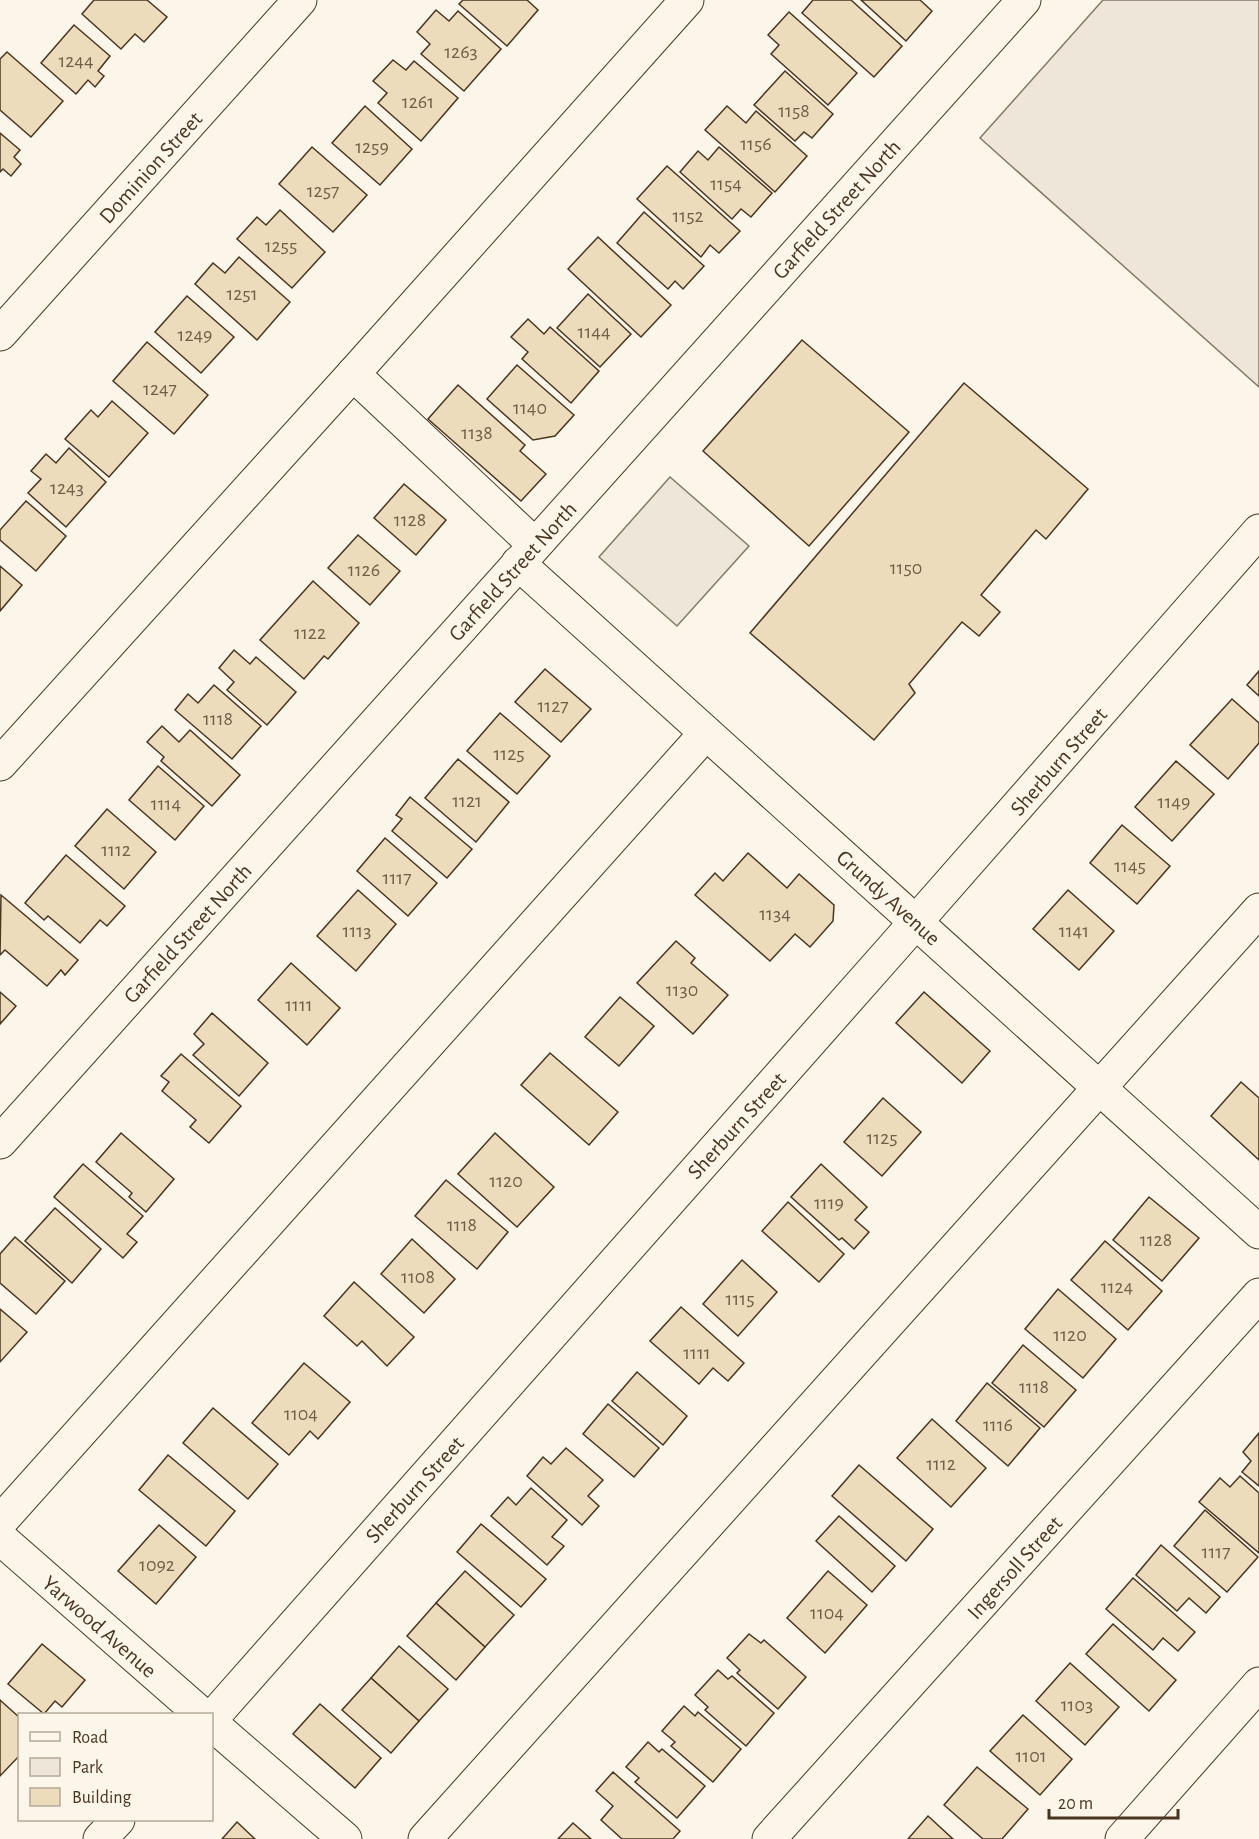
<svg xmlns="http://www.w3.org/2000/svg" width="1259" height="1839" font-family="'Alegreya Sans',sans-serif">
<rect width="100%" height="100%" fill="#fbf6e9"/>
<polygon fill="#ede6d9" stroke="#887966" stroke-width="1.5" points="1103,0 1259,0 1259,387 980,138"/>
<polygon fill="#ede7d9" stroke="#887966" stroke-width="1.5" points="670,477 749,546 677,626 599,557"/>
<g fill="#ecdcbc" stroke="#4a3520" stroke-width="1.5">
<polygon points="94,0 147,0 167,17 144,42 135,34 121,49 82,14"/>
<polygon points="463,0 527,0 538,10 507,46 459,4"/>
<polygon points="813,0 851,0 902,46 874,77 802,13"/>
<polygon points="861,0 920,0 932,11 906,41"/>
<polygon points="436,10 449,21 458,11 501,49 464,91 421,54 430,44 417,32"/>
<polygon points="789,12 857,73 828,105 771,54 779,45 768,35"/>
<polygon points="74,25 110,56 98,71 104,76 95,87 88,80 76,94 41,63"/>
<polygon points="7,52 63,101 31,137 0,110 0,59"/>
<polygon points="393,60 406,70 414,61 458,98 421,141 378,103 387,93 373,81"/>
<polygon points="785,71 833,114 812,138 804,132 795,141 754,105"/>
<polygon points="365,106 412,149 380,185 332,143"/>
<polygon points="727,106 746,123 756,111 807,156 775,192 705,130"/>
<polygon points="0,133 20,150 14,157 21,164 11,176 3,169 0,172"/>
<polygon points="312,147 367,195 333,232 279,184"/>
<polygon points="719,147 772,193 751,217 741,209 732,219 680,172 698,151 708,160"/>
<polygon points="667,166 740,231 719,253 710,245 701,257 637,199"/>
<polygon points="280,210 325,252 292,288 237,239 257,217 266,225"/>
<polygon points="644,212 704,266 683,289 675,281 668,289 617,243"/>
<polygon points="598,237 671,305 641,337 568,269"/>
<polygon points="239,257 290,302 257,340 195,284 213,263 225,273"/>
<polygon points="588,294 631,334 600,367 557,328"/>
<polygon points="187,296 234,337 201,373 155,332"/>
<polygon points="528,319 544,334 550,327 599,371 571,403 522,359 528,352 511,337"/>
<polygon points="802,340 909,432 809,546 703,451"/>
<polygon points="147,342 208,395 174,434 113,381"/>
<polygon points="517,365 574,415 555,436 533,440 487,399"/>
<polygon points="964,383 1088,489 1046,539 1036,530 981,595 1000,612 979,636 962,622 909,684 915,693 874,740 750,633"/>
<polygon points="458,385 525,445 520,451 546,474 521,501 428,419"/>
<polygon points="112,401 148,433 109,477 65,439 91,410 98,417"/>
<polygon points="69,448 106,482 66,527 28,493 41,479 31,471 46,454 56,463"/>
<polygon points="404,484 446,520 416,555 374,518"/>
<polygon points="26,501 66,536 36,571 0,540 0,530"/>
<polygon points="358,535 400,571 370,605 328,568"/>
<polygon points="0,566 22,585 0,611"/>
<polygon points="313,581 359,623 328,659 324,656 304,679 260,640"/>
<polygon points="234,650 250,664 256,657 296,692 267,725 227,690 234,682 219,668"/>
<polygon points="545,669 591,709 561,742 515,702"/>
<polygon points="1259,671 1259,696 1247,685"/>
<polygon points="214,685 261,726 232,759 175,710 188,694 198,703"/>
<polygon points="1232,699 1259,723 1259,743 1228,779 1190,745"/>
<polygon points="500,713 550,756 517,794 467,751"/>
<polygon points="162,726 179,742 190,730 240,775 212,806 161,761 164,757 147,742"/>
<polygon points="458,759 509,802 476,842 425,798"/>
<polygon points="1176,761 1214,794 1172,841 1135,807"/>
<polygon points="158,766 204,806 175,840 129,800"/>
<polygon points="410,797 472,849 447,878 392,831 402,819 396,815"/>
<polygon points="107,809 156,852 124,889 75,846"/>
<polygon points="1122,825 1170,866 1137,904 1090,863"/>
<polygon points="385,838 437,883 408,916 357,871"/>
<polygon points="748,853 787,888 799,874 834,905 833,921 810,947 795,934 770,961 695,895 715,873 723,881"/>
<polygon points="66,855 125,906 107,926 100,920 80,943 48,916 44,920 25,903"/>
<polygon points="358,890 396,924 356,971 317,936"/>
<polygon points="1068,890 1114,931 1079,970 1033,929"/>
<polygon points="1,895 78,960 65,975 61,970 47,986 5,950 0,955"/>
<polygon points="676,941 695,958 691,963 728,995 693,1034 637,983"/>
<polygon points="291,963 340,1008 307,1045 258,1000"/>
<polygon points="0,992 16,1006 0,1024"/>
<polygon points="924,992 990,1051 962,1083 896,1023"/>
<polygon points="620,997 654,1026 619,1066 585,1037"/>
<polygon points="212,1013 268,1063 239,1096 193,1055 204,1044 194,1034"/>
<polygon points="550,1053 618,1112 589,1145 521,1085"/>
<polygon points="181,1054 241,1106 209,1143 190,1127 196,1120 162,1091 169,1082 161,1076"/>
<polygon points="1241,1082 1259,1098 1259,1160 1211,1116"/>
<polygon points="883,1098 921,1132 882,1176 844,1142"/>
<polygon points="121,1133 174,1179 146,1212 129,1197 132,1193 96,1162"/>
<polygon points="495,1133 554,1187 517,1227 458,1174"/>
<polygon points="83,1164 143,1216 127,1234 137,1242 123,1258 54,1197"/>
<polygon points="821,1164 867,1207 855,1220 869,1232 854,1249 842,1238 839,1240 791,1197"/>
<polygon points="446,1180 508,1232 477,1269 415,1216"/>
<polygon points="1149,1197 1199,1238 1162,1281 1113,1240"/>
<polygon points="788,1202 844,1254 819,1282 762,1231"/>
<polygon points="55,1208 101,1249 72,1283 25,1241"/>
<polygon points="15,1237 65,1281 36,1314 0,1283 0,1254"/>
<polygon points="412,1239 455,1279 424,1313 381,1274"/>
<polygon points="1105,1241 1162,1291 1128,1330 1071,1280"/>
<polygon points="742,1260 777,1292 738,1336 703,1304"/>
<polygon points="354,1282 414,1337 387,1366 362,1341 357,1346 324,1316"/>
<polygon points="1058,1289 1116,1339 1083,1378 1025,1329"/>
<polygon points="681,1307 744,1363 728,1381 713,1368 699,1384 650,1341"/>
<polygon points="0,1309 27,1332 0,1362"/>
<polygon points="1023,1345 1076,1390 1044,1427 992,1383"/>
<polygon points="304,1363 350,1402 318,1439 310,1431 289,1455 252,1423"/>
<polygon points="637,1372 687,1416 663,1445 612,1401"/>
<polygon points="987,1383 1040,1428 1008,1466 956,1421"/>
<polygon points="608,1404 659,1448 634,1477 583,1434"/>
<polygon points="213,1408 278,1464 248,1499 183,1443"/>
<polygon points="932,1419 986,1468 951,1507 897,1458"/>
<polygon points="1259,1433 1259,1486 1242,1472 1251,1461 1243,1452"/>
<polygon points="566,1448 603,1480 588,1496 599,1506 582,1525 527,1476 543,1457 551,1464"/>
<polygon points="168,1455 235,1511 206,1546 139,1490"/>
<polygon points="859,1465 933,1529 906,1561 832,1496"/>
<polygon points="1240,1476 1259,1493 1259,1553 1199,1502 1220,1478 1230,1487"/>
<polygon points="531,1488 567,1520 552,1537 564,1546 547,1565 491,1516 508,1497 516,1505"/>
<polygon points="1205,1510 1258,1557 1227,1592 1174,1546"/>
<polygon points="839,1516 895,1566 872,1592 816,1541"/>
<polygon points="481,1524 546,1579 521,1607 457,1552"/>
<polygon points="159,1525 196,1557 156,1604 118,1571"/>
<polygon points="1161,1545 1220,1597 1206,1613 1189,1598 1177,1611 1136,1575"/>
<polygon points="465,1571 514,1615 485,1647 436,1603"/>
<polygon points="828,1571 867,1605 825,1653 787,1618"/>
<polygon points="1133,1578 1195,1632 1178,1651 1163,1638 1153,1650 1106,1609"/>
<polygon points="436,1603 485,1647 456,1680 407,1636"/>
<polygon points="1113,1624 1176,1680 1149,1711 1086,1654"/>
<polygon points="749,1634 761,1643 764,1640 806,1677 778,1709 737,1673 740,1670 727,1658"/>
<polygon points="42,1644 85,1680 62,1707 55,1701 44,1714 8,1684"/>
<polygon points="399,1646 448,1689 419,1721 371,1678"/>
<polygon points="1070,1663 1119,1707 1085,1745 1036,1701"/>
<polygon points="718,1670 728,1679 732,1676 774,1713 746,1746 705,1710 708,1707 695,1695"/>
<polygon points="371,1678 419,1721 391,1753 342,1710"/>
<polygon points="0,1700 20,1718 20,1755 0,1776"/>
<polygon points="320,1704 381,1758 355,1788 293,1734"/>
<polygon points="684,1706 695,1716 698,1712 741,1749 713,1782 671,1746 675,1742 662,1731"/>
<polygon points="1023,1715 1072,1759 1040,1795 990,1751"/>
<polygon points="648,1742 659,1752 662,1749 705,1786 677,1818 635,1782 639,1778 626,1767"/>
<polygon points="977,1767 1028,1809 1002,1839 983,1839 944,1805"/>
<polygon points="613,1772 680,1831 673,1839 622,1839 601,1820 613,1806 596,1791"/>
<polygon points="928,1816 953,1839 908,1839"/>
<polygon points="237,1822 255,1839 222,1839"/>
<polygon points="573,1823 591,1839 558,1839"/>
</g>
<g fill="none" stroke-linecap="round" stroke-linejoin="round">
<g stroke="#4a3520" stroke-width="35">
<g id="minor">
<polyline points="0,334 300,0"/>
<polyline points="353,374 535,545"/>
<polyline points="518,563 1259,1232"/>
<polyline points="0,764 353,374 687,0"/>
<polyline points="0,1142 1024,0"/>
<polyline points="0,1522 706,733"/>
<polyline points="0,1538 201,1714"/>
<polyline points="212,1718 892,949 1259,531"/>
<polyline points="212,1724 345,1839"/>
<polyline points="100,1839 118,1820"/>
<polyline points="425,1839 1259,910"/>
<polyline points="769,1839 1259,1295"/>
<polyline points="1122,1839 1259,1684"/>
</g>
</g>
<use href="#minor" stroke="#fbf6e9" stroke-width="33"/>
</g>
<g text-anchor="middle" stroke-width="4.5" stroke-linejoin="round" paint-order="stroke">
<g font-size="20" fill="#725f47">
<text x="461" y="58">1263</text>
<text x="76" y="67">1244</text>
<text x="418" y="108">1261</text>
<text x="794" y="117">1158</text>
<text x="756" y="150">1156</text>
<text x="372" y="153">1259</text>
<text x="726" y="190">1154</text>
<text x="323" y="197">1257</text>
<text x="688" y="222">1152</text>
<text x="281" y="252">1255</text>
<text x="242" y="300">1251</text>
<text x="594" y="338">1144</text>
<text x="195" y="341">1249</text>
<text x="160" y="395">1247</text>
<text x="530" y="414">1140</text>
<text x="477" y="439">1138</text>
<text x="67" y="494">1243</text>
<text x="410" y="526">1128</text>
<text x="906" y="574">1150</text>
<text x="364" y="576">1126</text>
<text x="310" y="639">1122</text>
<text x="553" y="712">1127</text>
<text x="218" y="725">1118</text>
<text x="509" y="760">1125</text>
<text x="467" y="807">1121</text>
<text x="1174" y="808">1149</text>
<text x="166" y="810">1114</text>
<text x="116" y="856">1112</text>
<text x="1130" y="872">1145</text>
<text x="397" y="884">1117</text>
<text x="775" y="920">1134</text>
<text x="357" y="937">1113</text>
<text x="1074" y="937">1141</text>
<text x="682" y="996">1130</text>
<text x="299" y="1011">1111</text>
<text x="882" y="1144">1125</text>
<text x="506" y="1187">1120</text>
<text x="829" y="1209">1119</text>
<text x="462" y="1231">1118</text>
<text x="1156" y="1246">1128</text>
<text x="418" y="1283">1108</text>
<text x="1117" y="1293">1124</text>
<text x="740" y="1305">1115</text>
<text x="1070" y="1341">1120</text>
<text x="697" y="1359">1111</text>
<text x="1034" y="1393">1118</text>
<text x="301" y="1420">1104</text>
<text x="998" y="1431">1116</text>
<text x="941" y="1470">1112</text>
<text x="1216" y="1558">1117</text>
<text x="157" y="1571">1092</text>
<text x="827" y="1619">1104</text>
<text x="1077" y="1711">1103</text>
<text x="1031" y="1762">1101</text>
</g>
<g font-size="22" fill="#4a3520" stroke="#fbf6e9">
<text transform="translate(150 167) rotate(-48)" y="8">Dominion Street</text>
<text transform="translate(836 209) rotate(-48)" y="8">Garfield Street North</text>
<text transform="translate(512 571) rotate(-48)" y="8">Garfield Street North</text>
<text transform="translate(1058 761) rotate(-49)" y="8">Sherburn Street</text>
<text transform="translate(889 897) rotate(42)" y="8">Grundy Avenue</text>
<text transform="translate(187 933) rotate(-48)" y="8">Garfield Street North</text>
<text transform="translate(736 1125) rotate(-48)" y="8">Sherburn Street</text>
<text transform="translate(414 1489) rotate(-48)" y="8">Sherburn Street</text>
<text transform="translate(1014 1567) rotate(-48)" y="8">Ingersoll Street</text>
<text transform="translate(100 1626) rotate(41)" y="8">Yarwood Avenue</text>
</g>
</g>
<rect x="18" y="1713" width="195" height="108" fill="#fbf6e9" stroke="#b4a999" stroke-width="1.5"/>
<rect x="30" y="1732" width="30" height="9" fill="#fbf6e9" stroke="#b4a999" stroke-width="1.5"/>
<text x="72" y="1743" font-size="18" fill="#4a3520">Road</text>
<rect x="30" y="1758" width="30" height="18" fill="#ede6d9" stroke="#b4a999" stroke-width="1.5"/>
<text x="72" y="1773" font-size="18" fill="#4a3520">Park</text>
<rect x="30" y="1788" width="30" height="18" fill="#ecdcbc" stroke="#b4a999" stroke-width="1.5"/>
<text x="72" y="1803" font-size="18" fill="#4a3520">Building</text>
<path d="M1049 1809v9h129v-9" fill="none" stroke="#4a3520" stroke-width="3"/>
<text x="1058" y="1809" font-size="18" fill="#4a3520" stroke="#fbf6e9" stroke-width="4.5" paint-order="stroke">20 m</text>
</svg>
